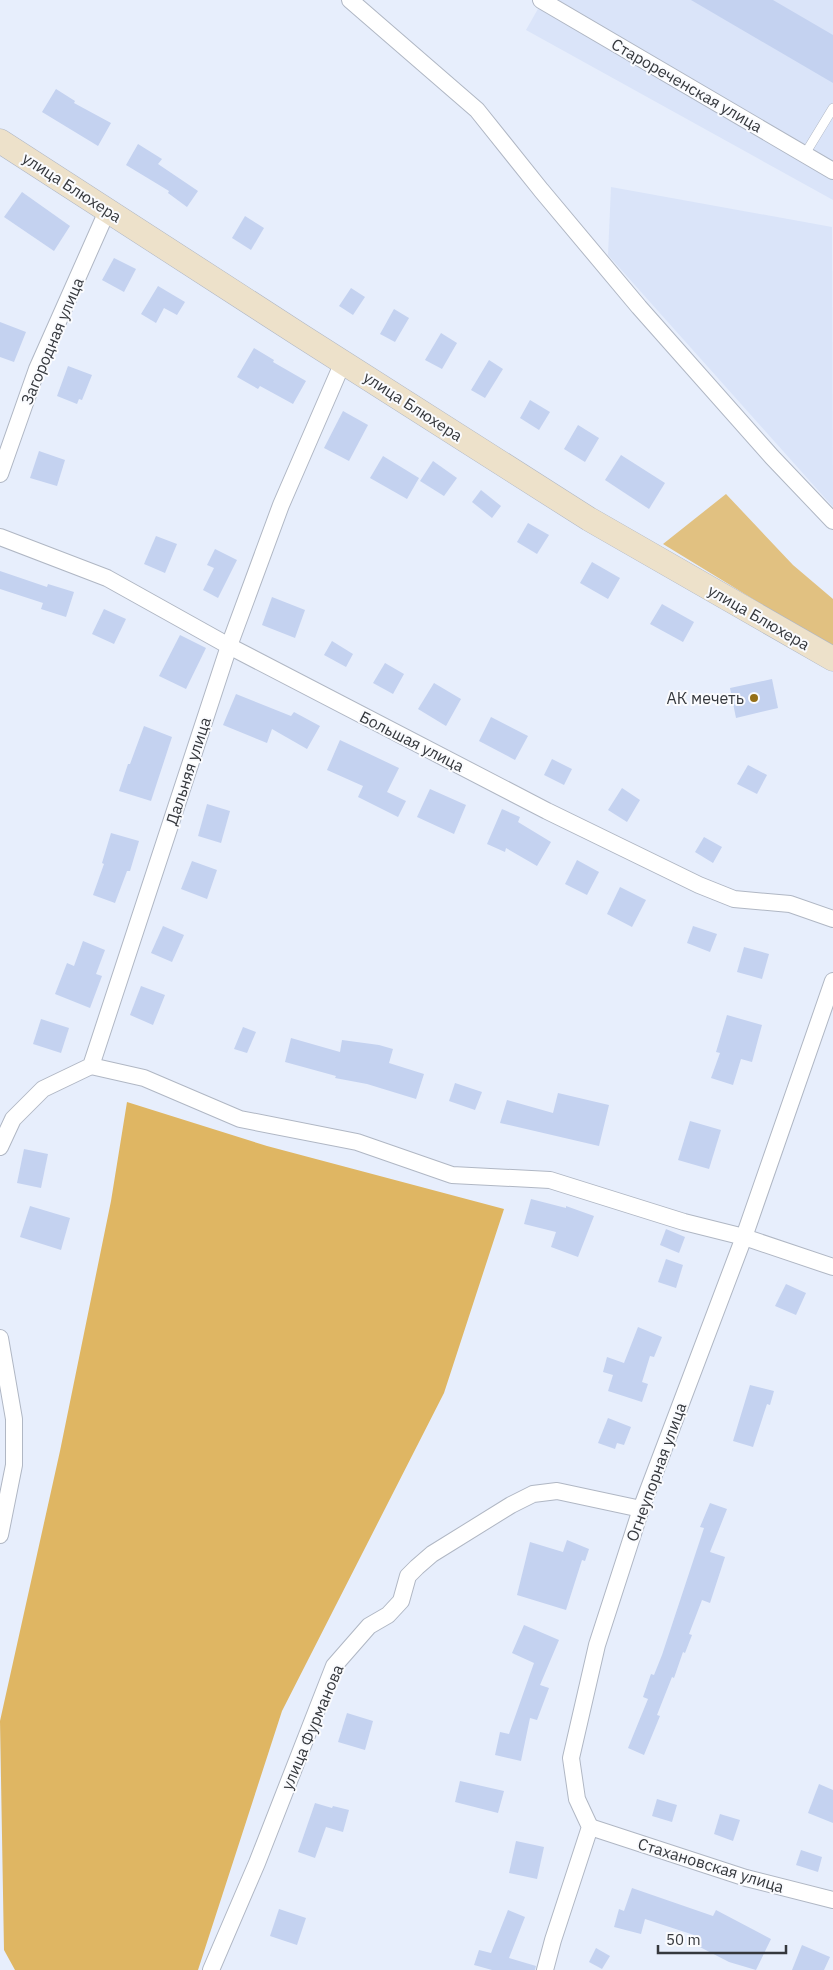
<svg xmlns="http://www.w3.org/2000/svg" width="833" height="1970" font-family="'IBM Plex Sans',sans-serif">
<rect width="100%" height="100%" fill="#e7eefc"/>
<g fill="#dae4f9">
<polygon points="543,0 833,0 833,200 526,30"/>
<polygon points="611,187 832,227 833,507 608,255"/>
</g>
<polygon fill="#e1c181" points="726,494 793,565 833,599 833,648 663,544"/>
<polygon fill="#dfb663" points="127,1102 267,1146 504,1209 444,1393 282,1711 198,1970 15,1970 4,1950 0,1721 60,1451 111,1201"/>
<g fill="#c4d2f0">
<polygon points="691,0 773,0 833,35 833,83"/>
<polygon points="56,89 75,101 74,103 111,123 98,146 42,112"/>
<polygon points="138,144 162,159 158,164 198,191 187,207 168,193 169,191 126,165"/>
<polygon points="22,192 70,226 54,251 4,217"/>
<polygon points="245,216 264,228 251,250 232,238"/>
<polygon points="114,258 136,269 124,292 102,280"/>
<polygon points="158,286 185,302 177,315 164,308 156,323 141,314"/>
<polygon points="351,288 365,297 353,315 339,306"/>
<polygon points="394,309 409,318 395,342 380,334"/>
<polygon points="0,322 26,332 14,362 0,357"/>
<polygon points="441,333 457,343 442,369 425,360"/>
<polygon points="254,348 274,360 273,362 306,381 293,404 260,386 258,389 237,377"/>
<polygon points="489,360 503,369 485,398 471,390"/>
<polygon points="68,366 92,375 82,400 79,399 77,404 57,396"/>
<polygon points="530,400 550,412 539,430 520,418"/>
<polygon points="343,411 368,425 349,461 324,448"/>
<polygon points="578,425 599,438 585,462 564,449"/>
<polygon points="39,451 65,460 57,486 30,478"/>
<polygon points="621,455 665,483 649,509 605,480"/>
<polygon points="383,456 419,478 407,499 370,478"/>
<polygon points="433,461 457,478 444,496 420,481"/>
<polygon points="481,490 501,506 492,518 472,502"/>
<polygon points="528,523 549,535 537,554 517,542"/>
<polygon points="156,536 177,544 165,573 144,564"/>
<polygon points="215,549 237,560 218,598 203,590 214,568 207,565"/>
<polygon points="592,562 620,578 608,599 580,583"/>
<polygon points="0,571 47,587 48,584 74,592 66,617 41,609 43,603 0,589"/>
<polygon points="272,597 305,610 295,638 262,625"/>
<polygon points="662,604 694,622 683,642 650,624"/>
<polygon points="104,609 126,619 114,644 92,634"/>
<polygon points="180,635 206,648 186,689 159,676"/>
<polygon points="332,641 353,654 346,667 324,655"/>
<polygon points="385,663 404,674 393,694 373,683"/>
<polygon points="772,679 778,708 736,718 730,688"/>
<polygon points="434,683 461,699 446,726 418,709"/>
<polygon points="236,694 291,716 294,712 320,726 307,749 272,729 267,743 223,725"/>
<polygon points="491,717 528,736 515,760 479,741"/>
<polygon points="144,726 172,737 151,801 119,791 128,764 130,764"/>
<polygon points="340,740 399,768 387,792 406,801 398,817 358,797 363,786 327,770"/>
<polygon points="552,759 572,769 564,785 544,775"/>
<polygon points="748,765 767,775 757,794 737,784"/>
<polygon points="622,788 640,800 627,822 608,810"/>
<polygon points="430,789 466,805 454,834 417,817"/>
<polygon points="207,804 230,811 221,843 198,836"/>
<polygon points="502,809 520,817 518,822 551,842 537,866 506,848 505,852 487,844"/>
<polygon points="111,833 139,841 130,871 127,871 115,903 93,895 104,864 102,863"/>
<polygon points="704,837 722,847 713,863 695,852"/>
<polygon points="577,860 599,872 587,895 565,884"/>
<polygon points="192,861 217,870 207,899 181,889"/>
<polygon points="620,887 646,900 632,927 607,914"/>
<polygon points="163,926 184,935 172,962 151,953"/>
<polygon points="693,926 717,934 710,952 687,943"/>
<polygon points="83,941 105,950 96,974 102,976 90,1008 55,994 67,963 74,966"/>
<polygon points="744,947 769,954 762,979 737,972"/>
<polygon points="141,986 165,995 153,1025 130,1015"/>
<polygon points="727,1015 762,1025 752,1062 741,1059 733,1085 711,1078 720,1053 716,1052"/>
<polygon points="41,1019 69,1028 61,1053 33,1044"/>
<polygon points="243,1027 256,1032 247,1053 234,1049"/>
<polygon points="291,1038 340,1052 342,1040 379,1045 393,1049 389,1063 424,1074 416,1099 367,1084 335,1078 336,1076 285,1062"/>
<polygon points="455,1083 482,1092 475,1110 449,1101"/>
<polygon points="558,1093 609,1105 599,1146 500,1123 507,1100 553,1113"/>
<polygon points="690,1121 721,1130 709,1169 678,1160"/>
<polygon points="24,1149 48,1154 41,1188 17,1183"/>
<polygon points="531,1199 566,1208 566,1206 594,1216 578,1257 551,1247 556,1232 524,1224"/>
<polygon points="30,1206 70,1218 61,1250 20,1237"/>
<polygon points="666,1229 685,1237 679,1253 660,1245"/>
<polygon points="666,1259 683,1265 676,1288 658,1282"/>
<polygon points="786,1284 806,1293 796,1315 775,1306"/>
<polygon points="638,1327 662,1337 654,1357 650,1356 642,1382 648,1384 642,1402 608,1391 613,1375 603,1372 607,1357 624,1363"/>
<polygon points="750,1385 774,1391 770,1405 767,1404 753,1447 733,1441"/>
<polygon points="608,1418 631,1427 624,1445 617,1443 615,1449 598,1443"/>
<polygon points="710,1503 727,1509 710,1552 725,1557 710,1603 702,1600 689,1634 692,1635 685,1653 683,1652 674,1678 672,1677 657,1715 660,1716 644,1755 628,1748 648,1699 643,1697 651,1674 654,1675 662,1655 704,1528 700,1527"/>
<polygon points="567,1540 589,1549 585,1561 582,1560 566,1610 517,1595 530,1542 563,1552"/>
<polygon points="524,1625 559,1640 540,1685 549,1688 537,1720 530,1718 521,1761 495,1755 500,1732 509,1734 534,1663 512,1653"/>
<polygon points="347,1713 373,1721 365,1750 338,1742"/>
<polygon points="460,1781 504,1791 498,1813 455,1802"/>
<polygon points="819,1784 833,1790 833,1823 808,1813"/>
<polygon points="657,1799 677,1805 672,1822 652,1816"/>
<polygon points="315,1803 332,1808 333,1806 349,1810 343,1832 326,1827 315,1858 298,1852"/>
<polygon points="720,1814 740,1820 733,1841 714,1834"/>
<polygon points="516,1841 544,1847 537,1879 509,1873"/>
<polygon points="801,1850 822,1857 818,1872 796,1865"/>
<polygon points="632,1888 713,1916 716,1910 771,1939 756,1970 729,1962 694,1944 697,1936 645,1919 641,1934 614,1927 619,1909 624,1911"/>
<polygon points="279,1909 306,1918 297,1945 270,1936"/>
<polygon points="508,1910 525,1917 509,1958 536,1966 535,1970 492,1970 474,1965 479,1950 491,1953"/>
<polygon points="802,1945 830,1957 824,1970 792,1970"/>
<polygon points="596,1948 610,1956 602,1969 589,1962"/>
</g>
<g fill="none" stroke-linecap="round" stroke-linejoin="round">
<g stroke="#b0b7c4" stroke-width="10">
<polyline id="lane" points="805,154 833,108"/>
</g>
<g stroke="#b0b7c4" stroke-width="18">
<g id="street">
<polyline points="350,0 477,110 541,190 639,307 772,457 833,521"/>
<polyline points="541,0 833,171"/>
<polyline points="0,474 37,369 108,209"/>
<polyline points="0,537 107,578 229,646 547,811 699,885 734,899 790,904 833,919"/>
<polyline points="91,1066 144,1078 240,1119 357,1142 452,1175 550,1180 684,1222 744,1237 833,1267"/>
<polyline points="0,1147 13,1119 43,1089 91,1066 229,646 281,505 343,362"/>
<polyline points="0,1338 14,1419 14,1465 0,1535"/>
<polyline points="590,1827 746,1878 833,1900"/>
<polyline points="211,1970 257,1863 334,1666 369,1626 388,1615 401,1601 408,1576 417,1567 432,1554 511,1505 533,1494 557,1491 641,1509"/>
<polyline points="545,1970 553,1940 590,1827 577,1799 571,1758 597,1645 641,1509 744,1237 833,981"/>
</g>
</g>
<g stroke="#b0b7c4" stroke-width="25">
<polyline id="secondary" points="0,141 300,335 589,519 833,659"/>
</g>
<use href="#lane" stroke="#fff" stroke-width="9"/>
<use href="#street" stroke="#fff" stroke-width="16"/>
<use href="#secondary" stroke="#ede1ca" stroke-width="24"/>
</g>
<circle fill="#946f18" stroke="#fafbfe" stroke-width="2" cx="754" cy="698" r="5"/>
<g text-anchor="middle" stroke-width="4" stroke-linejoin="round" paint-order="stroke">
<g font-size="16" fill="#35383d" stroke="#fafbfe">
<text transform="translate(687 85) rotate(30)" y="6">Старореченская улица</text>
<text transform="translate(72 187) rotate(33)" y="6">улица Блюхера</text>
<text transform="translate(52 341) rotate(-67)" y="6">Загородная улица</text>
<text transform="translate(413 406) rotate(33)" y="6">улица Блюхера</text>
<text transform="translate(759 617) rotate(30)" y="6">улица Блюхера</text>
<text transform="translate(412 741) rotate(27)" y="6">Большая улица</text>
<text transform="translate(188 771) rotate(-72)" y="6">Дальняя улица</text>
<text transform="translate(656 1472) rotate(-70)" y="6">Огнеупорная улица</text>
<text transform="translate(312 1727) rotate(-67)" y="6">улица Фурманова</text>
<text transform="translate(711 1865) rotate(17)" y="6">Стахановская улица</text>
</g>
<g font-size="16" fill="#35383d" stroke="#fafbfe" text-anchor="end">
<text x="744" y="704">АК мечеть</text>
</g>
</g>
<path d="M658 1945v8h128v-8" fill="none" stroke="#35383d" stroke-width="2.5"/>
<text x="666" y="1945" font-size="15" fill="#35383d" stroke="#fafbfe" stroke-width="4" paint-order="stroke">50 m</text>
</svg>
